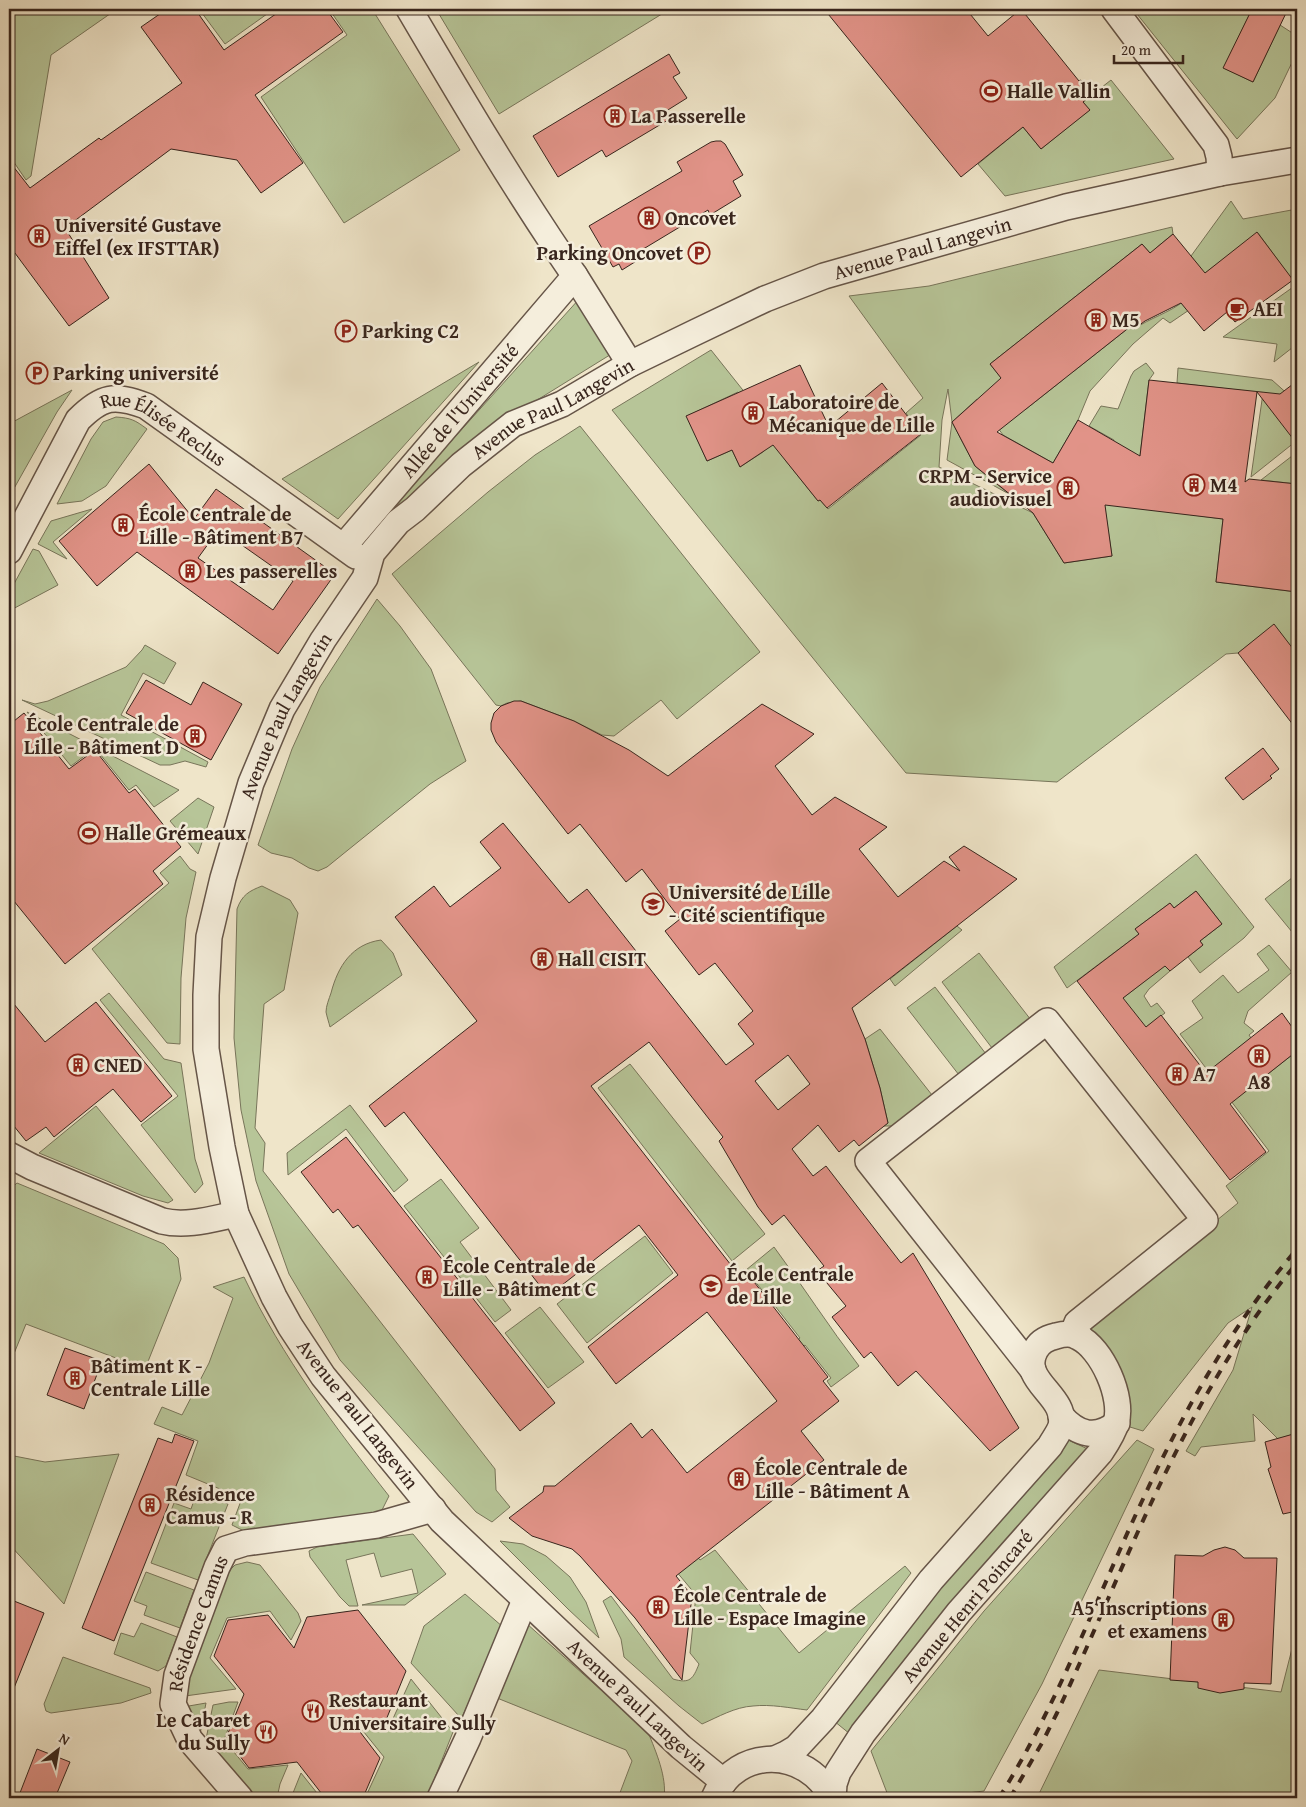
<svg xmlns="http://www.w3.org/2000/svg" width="1306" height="1807" font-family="'Gentium Book Plus',serif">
<rect width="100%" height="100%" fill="#efe5c9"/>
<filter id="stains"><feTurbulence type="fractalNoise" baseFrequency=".004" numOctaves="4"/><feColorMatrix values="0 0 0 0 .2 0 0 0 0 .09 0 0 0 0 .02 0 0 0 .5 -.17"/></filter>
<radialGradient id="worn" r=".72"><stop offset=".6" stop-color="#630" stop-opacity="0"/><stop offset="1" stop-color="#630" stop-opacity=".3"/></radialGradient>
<g fill="#b7c598" stroke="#78755a">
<polygon points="9,9 117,9 51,55 31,176 26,180 9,155"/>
<polygon points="199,9 274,9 225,44"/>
<polygon points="329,9 372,9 460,150 344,223 261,97 347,35"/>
<polygon points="436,9 670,9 499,114"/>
<polygon points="1133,9 1252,9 1224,68 1253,82 1280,25 1297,36 1297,52 1275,98 1237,139"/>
<polygon points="1111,80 1174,159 1005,196 978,164 1023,127 1041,149 1089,110 1083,102"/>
<polygon points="1231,201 1243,219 1297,209 1297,344 1274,362 1277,344 1223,337 1296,285 1258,233 1204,274 1191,256"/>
<path d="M1172,227L1173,234L1156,248L1151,254L1142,244L990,364L1026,409L1064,379V377L1074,371L1131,326L1134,329C1150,318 1169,313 1184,301L1192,308L1170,323L1163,318L1133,344L1090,391L1078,420L1053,463L1003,435L977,399L952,422L975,466L1009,494L947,460L952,422L948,389L942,420L939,467L1033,513L1064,563L1112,556L1104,503L1223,519L1216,582L1297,592V654L1274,625L1238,653L1226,654L1057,782L906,773L612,410L711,350L746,394L741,397L738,392L687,416L707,461L732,450L740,467L763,452L774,441L786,461L818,501L820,500L828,509L921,435L906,413L923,398L849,296L929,286Z"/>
<polygon points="580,298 613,353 513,415 396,514 390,509"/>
<polygon points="479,362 338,519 282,479"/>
<polygon points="1146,363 1154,373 1149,380 1137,481 1104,471 1114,440 1089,426 1101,406 1118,409 1131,376 1134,371"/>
<polygon points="1178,368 1272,380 1291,397 1295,442 1251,477 1263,393 1177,383"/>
<polygon points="72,390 57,412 12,492 9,488 9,424"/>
<path d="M116,417C131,418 135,420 147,429L106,486L82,501L57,504L91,439L103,422Z"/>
<polygon points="580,426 760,652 677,719 661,700 614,736 602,735 574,721 521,701 507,703 501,706 496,705 392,574 488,492 535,455"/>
<polygon points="1292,456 1297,459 1297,484 1261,480"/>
<polygon points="92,509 53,542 67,559 38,544 51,521"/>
<polygon points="33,549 39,551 58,585 9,611 9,593"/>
<polygon points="377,599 400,626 431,669 466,761 430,784 348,850 327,867 318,871 309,868 292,858 271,853 258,845 292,749 320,687"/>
<polygon points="145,645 176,663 164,684 143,673 121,715 208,762 206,767 185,761 170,765 160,765 22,700 35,704 48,701 126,667 142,650"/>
<polygon points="27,712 179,790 154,807 136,785 129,790 95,748 71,766"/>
<polygon points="198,798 214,807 198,854 170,821"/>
<polygon points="1196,854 1254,927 1244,938 1200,973 1188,957 1203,945 1200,941 1222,924 1196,891 1174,908 1170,903 1135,929 1139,934 1067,988 1054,967"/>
<polygon points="180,856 190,869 196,872 186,918 181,978 180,1044 167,1043 92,949 169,883 160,873"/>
<polygon points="1297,874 1297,938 1265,899"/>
<path d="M262,886L290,900L298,913L284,990L264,1004L255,1128L265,1143L263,1171L495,1469L496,1490L510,1507L492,1522L476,1512L340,1360L289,1274L256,1181L241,1110L234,1038L237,909C242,895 249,891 262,886Z"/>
<polygon points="957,926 962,930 895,986 890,979"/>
<path d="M381,940L393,953L402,975L330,1027C329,1023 327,1017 326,1012C326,1006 329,999 331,993C338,966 352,944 381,940Z"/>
<polygon points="1269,945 1292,972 1248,1011 1244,1023 1254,1031 1249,1035 1251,1038 1246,1091 1297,1051 1297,1379 1294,1380 1297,1387 1297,1433 1278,1439 1253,1414 1255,1441 1201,1447 1195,1456 1186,1451 1233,1370 1252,1307 1228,1323 1143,1431 1117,1423 1077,1323 1211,1225 1238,1203 1226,1186 1269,1151 1180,1034 1203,1018 1192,1001 1223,975 1238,993 1269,970 1257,954"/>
<polygon points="979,953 1031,1020 992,1048 942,982"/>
<polygon points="1165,965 1170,971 1149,989 1144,996 1151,1007 1157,1003 1165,1013 1146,1027 1109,1009"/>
<polygon points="935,987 986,1054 959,1075 907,1008"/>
<polygon points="109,993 164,1059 181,1063 195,1159 203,1184 195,1193 141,1125 178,1096 100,1000"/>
<polygon points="880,1029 932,1095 892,1126 884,1126 888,1123 880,1088 865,1039"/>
<polygon points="630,1064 765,1234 732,1261 598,1088"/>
<polygon points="350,1105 408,1180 394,1192 346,1129 288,1175 287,1153"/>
<polygon points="96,1106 173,1200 168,1203 143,1196 39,1153"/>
<polygon points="441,1179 479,1228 460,1242 511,1310 495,1322 404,1206"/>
<polygon points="17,1183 164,1244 178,1258 181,1279 145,1369 26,1324 9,1366 9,1190"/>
<polygon points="645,1236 673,1273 587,1343 557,1304"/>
<path d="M774,1247C803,1286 829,1327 859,1366L831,1387L827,1381L831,1378L805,1345L800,1349L795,1342L800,1338L775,1306L770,1310L764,1302L769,1299L746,1270Z"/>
<path d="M244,1277C282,1357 335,1427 389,1496L381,1512L248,1533L232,1525L242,1498L186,1475L198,1441L154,1424L162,1407L182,1415L209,1363L233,1298L213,1287Z"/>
<polygon points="540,1307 584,1362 548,1388 505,1333"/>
<polygon points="1066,1439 1090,1450 850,1734 834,1721 953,1569"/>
<polygon points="1137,1440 1154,1449 1042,1684 984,1791 926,1798 889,1798 871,1751 984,1611"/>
<polygon points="119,1454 64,1604 9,1544 9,1455 45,1462"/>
<polygon points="197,1492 228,1504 198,1580 151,1563 174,1503 191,1509"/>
<path d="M650,1498L700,1560L715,1550L799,1653L905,1566L911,1573L807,1710C790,1708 771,1704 753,1706C735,1707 718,1717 702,1724L679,1706L624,1657L621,1639L603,1601L611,1596L673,1679C690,1684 693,1679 699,1664L690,1653L696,1595L645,1534Z"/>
<polygon points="413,1534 446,1574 405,1605 362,1605 418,1593 412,1569 381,1577 374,1553 346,1560 358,1606 349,1606 340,1597 310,1557 309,1551 317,1547"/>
<polygon points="500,1541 523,1544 546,1556 570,1577 586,1602 599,1638 568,1609"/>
<path d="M247,1562L260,1565L298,1613L301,1621L291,1640L270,1611L227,1618L210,1658L236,1689L185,1696C191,1654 213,1610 230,1570L235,1565Z"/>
<polygon points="146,1572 194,1590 180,1628 144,1615 147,1606 134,1601"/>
<polygon points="465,1594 503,1627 462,1717 459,1716 411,1663 424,1626"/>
<polygon points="141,1623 177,1637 166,1666 158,1671 114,1654 121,1633 134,1637"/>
<path d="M526,1623L648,1732C656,1752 667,1777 664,1798H618L632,1761L626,1750L497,1698Z"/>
<polygon points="1297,1629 1297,1798 1037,1798 1099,1670 1281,1692"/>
<polygon points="63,1657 150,1688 151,1693 121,1703 51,1713 46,1711 44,1704"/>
<polygon points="411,1679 453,1732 428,1795 425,1798 349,1798 366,1796 384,1757 359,1726 391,1723"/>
<polygon points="229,1702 238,1702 224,1740 248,1769 288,1765 280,1784 277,1798 249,1798 205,1744 213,1705"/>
<polygon points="206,1703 200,1734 183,1707"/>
<polygon points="301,1773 321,1798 291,1798"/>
</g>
<g fill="#e19388" stroke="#38251d" fill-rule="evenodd">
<polygon points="167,9 195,9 224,50 283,9 326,9 343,32 255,95 303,163 261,193 237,160 171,149 65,228 109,298 69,326 9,245 9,161 30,188 99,138 101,140 182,83 141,27"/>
<polygon points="824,9 966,9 988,36 1021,9 1079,81 1081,80 1093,94 1083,102 1090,110 1041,149 1023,127 961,177"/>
<polygon points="1252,9 1288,9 1253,82 1223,68"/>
<polygon points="669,54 680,73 673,77 687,98 663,113 668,120 606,157 602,150 558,177 533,136"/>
<polygon points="716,141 721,141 725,144 743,175 733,181 741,196 710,215 708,210 635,254 638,260 622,270 619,264 613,267 589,226 682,171 677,162 711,142"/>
<polygon points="1257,232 1293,280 1235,322 1227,312 1204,331 1181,303 1145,321 1134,329 1131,326 997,432 1053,463 1078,420 1140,456 1149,380 1280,394 1297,381 1297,444 1257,392 1245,482 1249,479 1297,484 1297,592 1216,582 1223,519 1105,505 1112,556 1064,563 1033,513 975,466 952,422 1001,378 990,364 1142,244 1150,253 1173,234 1205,273"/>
<polygon points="800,365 829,427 882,383 921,434 827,508 820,500 818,501 773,445 740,467 732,450 707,461 686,416"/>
<path d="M149,464L194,519L216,489L335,574L278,654L137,552L97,586L59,541ZM219,529L293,581L273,610L198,558Z"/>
<polygon points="1274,624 1297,654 1297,730 1238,653"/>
<polygon points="146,680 191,705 203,682 242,704 211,760 126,713"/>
<path d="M514,701H521L574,721L629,750L668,776L762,704L814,734L775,766L812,815L835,797L887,827L859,849L898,897L944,861L960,871L949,857L964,846L1017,879L852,1008L865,1039L880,1088L888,1123L859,1146L854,1140L839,1152L818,1125L792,1149L813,1176L826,1166L901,1263L913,1253L1019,1428L990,1451L916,1371L898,1386L871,1352L864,1358L832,1317L846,1306L817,1271L824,1266L784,1215L772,1225L758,1207L719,1141L723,1137L649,1042L591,1086L738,1274L744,1269L828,1377L823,1381L839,1401L801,1431L824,1460L676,1576L692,1596L682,1680L635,1618L580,1556L572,1549L532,1536L509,1518L543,1492L544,1486H555L631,1423L642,1438L652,1429L687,1473L777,1401L707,1312L616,1384L588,1347L678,1275L639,1225L548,1296L404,1112L385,1127L369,1106L477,1021L395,917L434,886L450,907L501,868L480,842L503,823L569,903L587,889L726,1065L754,1044L738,1024L753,1011L715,963L699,975L665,931L680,919L642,869L626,882L580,824L568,834L496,742L491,730V723L494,713L501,706ZM788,1055L810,1084L778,1110L755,1081Z"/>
<polygon points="24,713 69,769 95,750 129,793 135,789 181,847 153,871 163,884 65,964 9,895 9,725"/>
<polygon points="1263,748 1279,769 1270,776 1272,778 1243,800 1225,778"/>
<polygon points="1196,891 1222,924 1200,941 1203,945 1170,971 1165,966 1123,998 1146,1027 1161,1015 1206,1073 1282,1013 1297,1034 1297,1051 1230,1104 1266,1152 1230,1180 1077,981 1139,934 1135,929 1170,903 1174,908"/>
<polygon points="9,998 45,1042 96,1002 172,1096 141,1122 113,1089 54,1137 46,1127 26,1141 9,1120"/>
<polygon points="346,1137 555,1403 520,1431 358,1225 353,1228 338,1209 333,1213 301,1172"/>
<polygon points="65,1348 102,1361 84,1409 47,1395"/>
<polygon points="1297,1433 1297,1511 1283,1514 1268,1469 1271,1467 1265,1442"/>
<polygon points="175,1434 194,1441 114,1641 82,1628 158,1438 172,1443"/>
<polygon points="1225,1547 1235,1550 1244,1558 1277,1558 1271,1684 1244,1683 1244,1689 1220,1693 1198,1688 1198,1682 1170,1680 1175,1555 1203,1556 1214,1550"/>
<polygon points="9,1599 44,1613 10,1698 9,1698"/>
<polygon points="358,1610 406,1671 386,1720 354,1724 380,1758 365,1793 325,1798 297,1762 249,1768 226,1738 244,1694 214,1656 228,1620 268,1615 294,1648 307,1617"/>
<polygon points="37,1749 70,1762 55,1798 18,1798"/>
</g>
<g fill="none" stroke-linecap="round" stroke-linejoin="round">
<g stroke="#665548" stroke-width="28">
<g id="minor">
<polyline points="1114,9 1216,145 1219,157 1220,173"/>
<polyline points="575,276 630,364"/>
<path id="s1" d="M344,546L575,276C515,189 462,99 409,9"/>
<path id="s2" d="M9,551L78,420C102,396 114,394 146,406L356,556"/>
<path d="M9,1155L32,1167L162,1221C186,1227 212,1219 236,1214"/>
<polyline points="1033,1370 868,1161 1047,1021 1205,1220 1077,1323 1075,1328 1080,1337"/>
<path d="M1061,1416C1078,1435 1096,1440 1117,1423"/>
<path d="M775,1759L786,1754L796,1748L823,1719L931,1580L1050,1446C1053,1440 1059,1433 1061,1426C1068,1396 1019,1381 1035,1351C1039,1342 1047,1338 1056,1336C1063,1334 1072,1333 1078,1337C1102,1348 1124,1398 1116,1423C1113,1434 1106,1444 1100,1453L959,1612L863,1733L838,1772L834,1784L833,1798"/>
<path id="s3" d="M724,1782L681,1747L442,1521L323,1376L290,1326L274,1297L236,1214L222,1147L206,1049V995L209,937L223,878L251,783L282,709L323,640L365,578L372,553L398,522L415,509L461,465L513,424L562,404L630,364L696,332L765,299L824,276L1066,207L1220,173L1297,160"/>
<path id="s4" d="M240,1798L190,1740L173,1704L177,1675L217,1567L226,1549L245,1543L377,1525L433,1509"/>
<polyline points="440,1798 468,1738 525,1600"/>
<path d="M714,1798C737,1745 807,1748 832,1798"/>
</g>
</g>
<use href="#minor" stroke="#f5eedc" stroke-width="25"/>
<g stroke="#38251d" stroke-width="4" stroke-dasharray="9 9" stroke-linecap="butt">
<path d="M999,1798C1058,1704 1096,1599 1143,1499C1184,1410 1233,1323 1297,1249"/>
<path d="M1010,1798L1042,1743L1057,1713C1129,1559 1186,1394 1297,1263"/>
</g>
</g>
<defs>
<g id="stadium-ring" transform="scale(1.125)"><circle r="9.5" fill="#f5eedc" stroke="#8f2418" stroke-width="1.5"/><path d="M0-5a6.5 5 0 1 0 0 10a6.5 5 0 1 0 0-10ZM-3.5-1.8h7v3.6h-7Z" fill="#8f2418"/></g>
<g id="building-ring" transform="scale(1.125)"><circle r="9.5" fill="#f5eedc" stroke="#8f2418" stroke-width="1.5"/><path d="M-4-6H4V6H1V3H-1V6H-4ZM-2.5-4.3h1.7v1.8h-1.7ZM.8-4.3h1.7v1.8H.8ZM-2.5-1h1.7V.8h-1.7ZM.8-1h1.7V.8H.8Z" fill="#8f2418"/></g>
<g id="parking-ring" transform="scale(1.125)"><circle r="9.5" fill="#f5eedc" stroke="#8f2418" stroke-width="1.5"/><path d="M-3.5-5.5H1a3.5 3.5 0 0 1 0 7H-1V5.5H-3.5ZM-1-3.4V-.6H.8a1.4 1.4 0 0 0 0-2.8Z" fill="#8f2418"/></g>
<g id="cafe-ring" transform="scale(1.125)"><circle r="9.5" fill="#f5eedc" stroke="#8f2418" stroke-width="1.5"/><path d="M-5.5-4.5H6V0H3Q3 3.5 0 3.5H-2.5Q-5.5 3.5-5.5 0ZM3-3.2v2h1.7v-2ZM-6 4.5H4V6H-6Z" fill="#8f2418"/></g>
<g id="university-ring" transform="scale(1.125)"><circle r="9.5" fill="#f5eedc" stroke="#8f2418" stroke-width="1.5"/><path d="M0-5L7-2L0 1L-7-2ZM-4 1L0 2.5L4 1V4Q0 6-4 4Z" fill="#8f2418"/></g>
<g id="restaurant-ring" transform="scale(1.125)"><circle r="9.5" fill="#f5eedc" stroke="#8f2418" stroke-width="1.5"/><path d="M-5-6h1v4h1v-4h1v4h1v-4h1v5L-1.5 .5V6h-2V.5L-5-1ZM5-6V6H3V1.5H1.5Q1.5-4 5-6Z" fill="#8f2418"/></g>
</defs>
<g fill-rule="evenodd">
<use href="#stadium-ring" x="991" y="91"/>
<use href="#building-ring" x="615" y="116"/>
<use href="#building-ring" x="649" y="218"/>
<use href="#building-ring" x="39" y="236"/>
<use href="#parking-ring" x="699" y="253"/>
<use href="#cafe-ring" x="1237" y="309"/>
<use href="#building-ring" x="1096" y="320"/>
<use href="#parking-ring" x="346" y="331"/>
<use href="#parking-ring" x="37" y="373"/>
<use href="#building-ring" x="753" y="413"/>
<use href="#building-ring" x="1194" y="485"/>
<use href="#building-ring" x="1068" y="488"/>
<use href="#building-ring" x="123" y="525"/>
<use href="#building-ring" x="190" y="571"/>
<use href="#building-ring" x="195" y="736"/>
<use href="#stadium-ring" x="89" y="833"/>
<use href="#university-ring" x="653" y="904"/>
<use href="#building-ring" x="542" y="959"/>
<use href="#building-ring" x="1259" y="1056"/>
<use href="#building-ring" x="78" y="1065"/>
<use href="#building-ring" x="1177" y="1074"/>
<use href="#building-ring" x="427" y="1277"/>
<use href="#university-ring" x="711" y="1286"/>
<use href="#building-ring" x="75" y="1378"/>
<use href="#building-ring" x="739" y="1479"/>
<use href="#building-ring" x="150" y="1505"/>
<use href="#building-ring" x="658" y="1607"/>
<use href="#building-ring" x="1223" y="1620"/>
<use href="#restaurant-ring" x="313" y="1711"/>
<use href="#restaurant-ring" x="266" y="1732"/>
</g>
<g text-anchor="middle" stroke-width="5" stroke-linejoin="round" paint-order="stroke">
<g font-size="20" font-weight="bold" fill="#38251d" stroke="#f5eedc" text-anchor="start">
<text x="1007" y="98">Halle Vallin</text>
<text x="631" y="123">La Passerelle</text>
<text x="665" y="225">Oncovet</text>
<text x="55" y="232">Université Gustave<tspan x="55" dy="23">Eiffel (ex IFSTTAR)</tspan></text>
<text x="683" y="260" text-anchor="end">Parking Oncovet</text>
<text x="1253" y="316">AEI</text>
<text x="1112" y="327">M5</text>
<text x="362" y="338">Parking C2</text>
<text x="53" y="380">Parking université</text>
<text x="769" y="409">Laboratoire de<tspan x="769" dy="23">Mécanique de Lille</tspan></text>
<text x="1052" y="483" text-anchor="end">CRPM - Service<tspan x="1052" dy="23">audiovisuel</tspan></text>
<text x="1210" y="492">M4</text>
<text x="139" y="521">École Centrale de<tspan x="139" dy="23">Lille - Bâtiment B7</tspan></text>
<text x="206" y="578">Les passerelles</text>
<text x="179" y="731" text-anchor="end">École Centrale de<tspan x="179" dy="23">Lille - Bâtiment D</tspan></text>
<text x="105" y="840">Halle Grémeaux</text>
<text x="669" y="899">Université de Lille<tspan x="669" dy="23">‐ Cité scientifique</tspan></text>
<text x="558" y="966">Hall CISIT</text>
<text x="94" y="1072">CNED</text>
<text x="1193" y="1081">A7</text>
<text x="1259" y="1089" text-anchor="middle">A8</text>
<text x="443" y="1273">École Centrale de<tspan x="443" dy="23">Lille - Bâtiment C</tspan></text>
<text x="727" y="1281">École Centrale<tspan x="727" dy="23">de Lille</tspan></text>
<text x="91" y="1373">Bâtiment K -<tspan x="91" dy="23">Centrale Lille</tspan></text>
<text x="755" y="1475">École Centrale de<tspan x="755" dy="23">Lille - Bâtiment A</tspan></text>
<text x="166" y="1501">Résidence<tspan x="166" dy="23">Camus - R</tspan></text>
<text x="674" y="1602">École Centrale de<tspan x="674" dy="23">Lille - Espace Imagine</tspan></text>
<text x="1207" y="1615" text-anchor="end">A5 Inscriptions<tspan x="1207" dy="23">et examens</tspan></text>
<text x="329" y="1707">Restaurant<tspan x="329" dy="23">Universitaire Sully</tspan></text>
<text x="250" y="1727" text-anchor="end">Le Cabaret<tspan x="250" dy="23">du Sully</tspan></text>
</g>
<g font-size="20" fill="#38251d" stroke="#f5eedc">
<text dy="7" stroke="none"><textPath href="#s3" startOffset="2096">Avenue Paul Langevin</textPath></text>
<text dy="7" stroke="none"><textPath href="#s3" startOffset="1691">Avenue Paul Langevin</textPath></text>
<text dy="7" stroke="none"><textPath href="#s1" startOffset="178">Allée de l'Université</textPath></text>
<text dy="7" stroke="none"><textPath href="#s2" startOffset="248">Rue Élisée Reclus</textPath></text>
<text dy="7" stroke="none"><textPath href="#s3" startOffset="1271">Avenue Paul Langevin</textPath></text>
<text transform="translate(358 1414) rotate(52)" y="7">Avenue Paul Langevin</text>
<text transform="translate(967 1606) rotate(-50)" y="7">Avenue Henri Poincaré</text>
<text dy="7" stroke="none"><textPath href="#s4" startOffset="201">Résidence Camus</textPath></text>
<text transform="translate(638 1705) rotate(43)" y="7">Avenue Paul Langevin</text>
</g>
</g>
<rect width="1306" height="1807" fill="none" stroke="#efe5c9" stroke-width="30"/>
<rect x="10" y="10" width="1286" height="1787" fill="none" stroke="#38251d" stroke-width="2.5"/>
<rect x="15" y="15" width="1276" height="1777" fill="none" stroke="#38251d"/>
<g transform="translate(58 1750) rotate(31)" stroke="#f5eedc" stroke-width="4" paint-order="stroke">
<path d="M0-4L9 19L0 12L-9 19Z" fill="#38251d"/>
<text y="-8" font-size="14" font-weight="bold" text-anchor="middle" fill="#38251d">N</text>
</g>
<path d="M1114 55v8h69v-8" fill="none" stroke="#38251d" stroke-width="2.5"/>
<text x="1121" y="55" font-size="15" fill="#38251d" stroke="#f5eedc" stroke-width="4" paint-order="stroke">20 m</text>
<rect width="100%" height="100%" filter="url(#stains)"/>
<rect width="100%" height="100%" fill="url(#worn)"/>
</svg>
